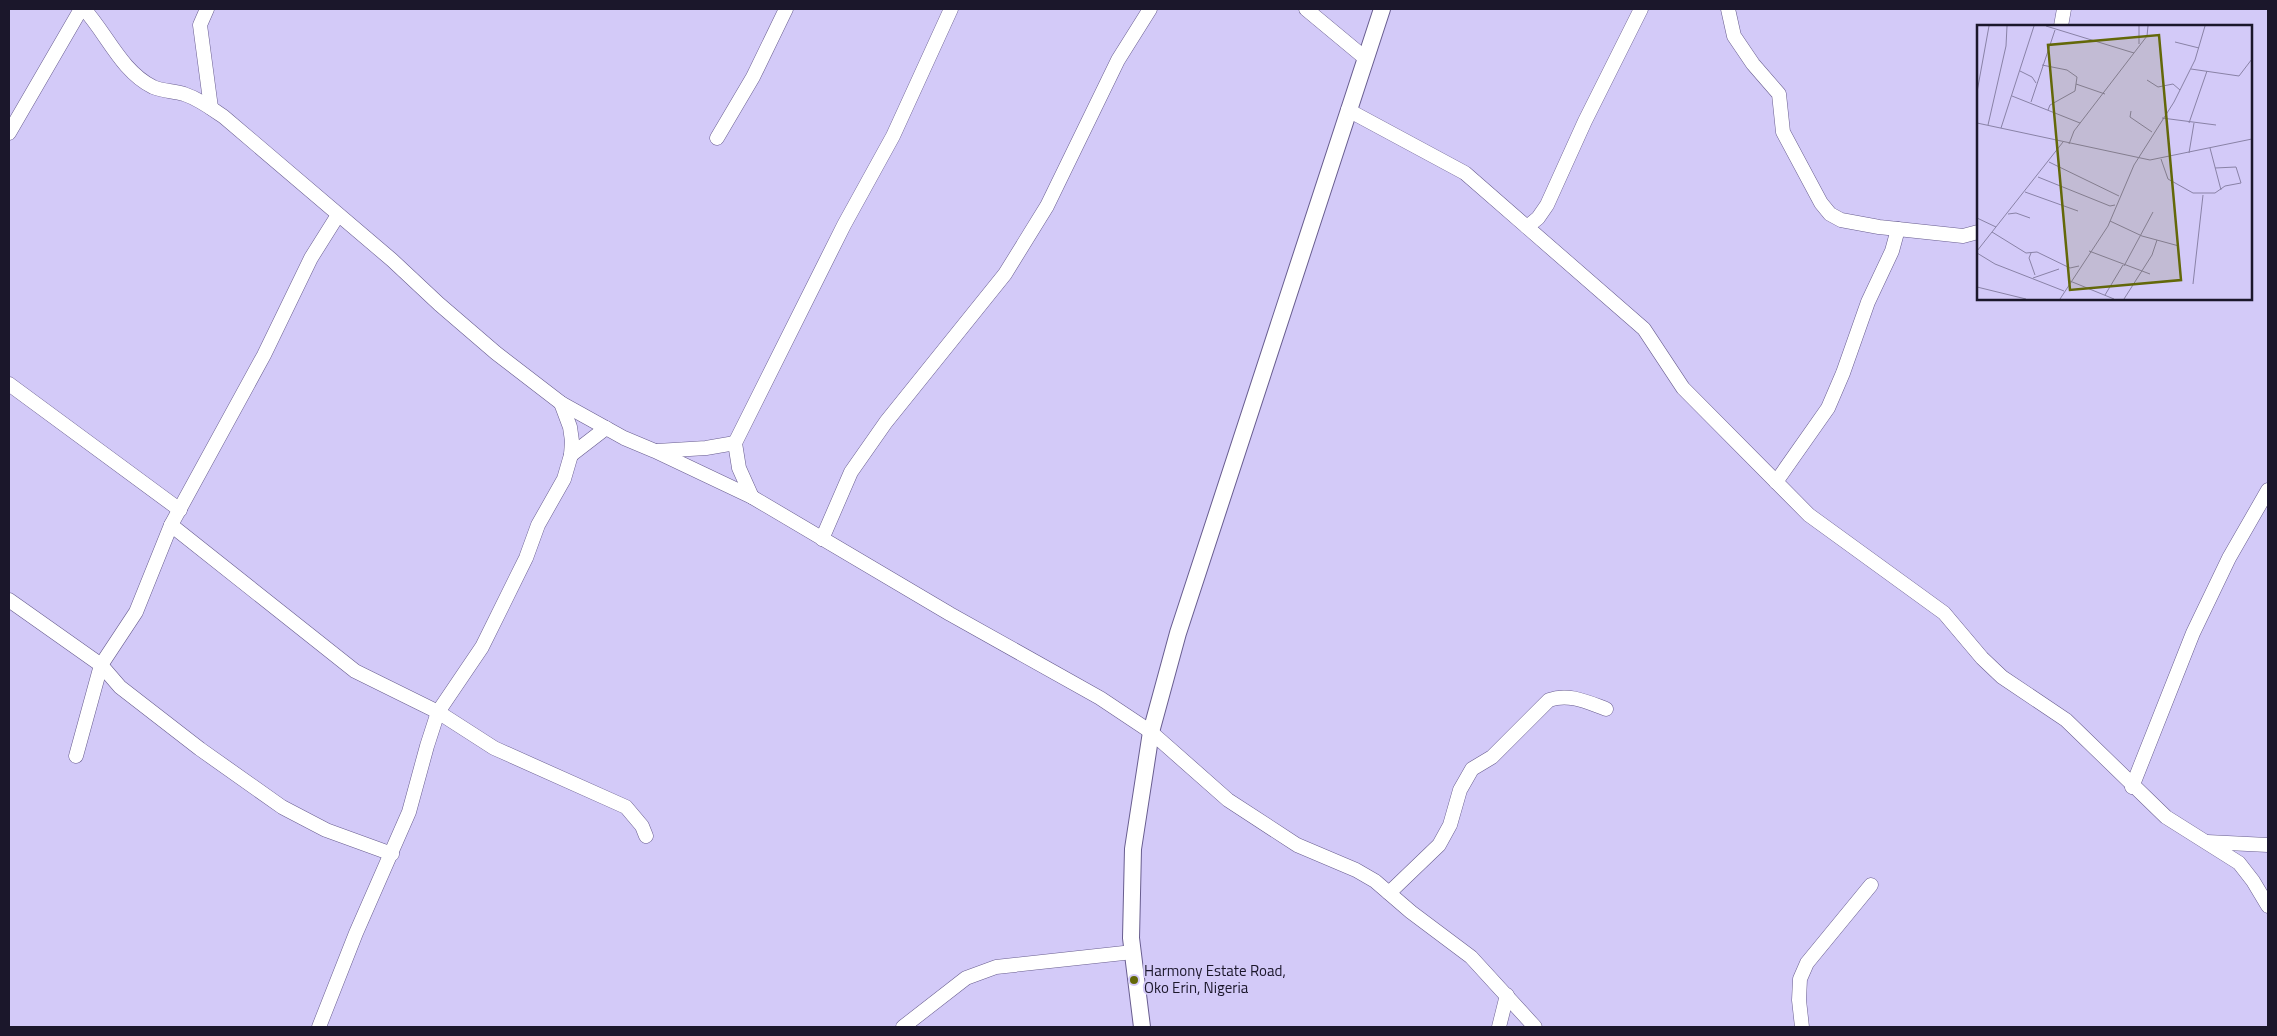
<svg xmlns="http://www.w3.org/2000/svg" width="2277" height="1036" font-family="'Titillium Web',sans-serif">
<rect width="100%" height="100%" fill="#d3caf8"/>
<g fill="none" stroke-linecap="round" stroke-linejoin="round">
<g stroke="#685d8f" stroke-width="15">
<g id="minor">
<path d="M84,9C107,34 121,71 153,87C162,91 174,91 184,94C199,99 211,108 224,117L392,260L439,304L496,353L561,403L624,438L655,451L752,497L950,614L1100,698L1151,732L1228,800L1297,845L1356,870L1375,881L1411,912L1471,957L1535,1027"/>
<polyline points="207,9 200,25 211,108"/>
<polyline points="1306,9 1365,58"/>
<polyline points="1728,9 1734,36 1753,64 1779,94 1783,132 1821,203 1830,214 1841,220 1879,227 1963,236 1978,232"/>
<polyline points="2061,26 2064,9"/>
<polyline points="1348,110 1465,173 1644,329 1683,388 1809,515 1944,613 1982,658 2002,677 2066,720 2166,817 2239,863 2253,881 2268,906"/>
<polyline points="9,133 81,9"/>
<polyline points="717,138 753,77 786,9"/>
<polyline points="1527,227 1538,218 1547,205 1585,121 1641,9"/>
<polyline points="9,384 180,510"/>
<polyline points="657,451 706,448 735,443"/>
<polyline points="571,455 606,428"/>
<polyline points="1776,482 1828,408 1843,373 1868,302 1892,251 1898,229"/>
<polyline points="752,497 739,468 735,443 844,225 893,136 951,9"/>
<polyline points="171,525 355,671 438,712 494,748 626,807 642,826 646,836"/>
<polyline points="822,539 851,472 886,422 1005,274 1047,206 1118,60 1150,9"/>
<polyline points="9,600 101,665 120,687 200,749 282,807 326,830 392,854"/>
<polyline points="76,756 101,665 136,612 171,525 264,355 311,258 338,215"/>
<polyline points="2132,787 2193,633 2229,558 2268,490"/>
<polyline points="2207,842 2268,845"/>
<path d="M1389,893L1439,845L1450,825L1460,790L1472,769L1492,757L1549,700C1569,693 1587,702 1606,709"/>
<polyline points="319,1027 356,933 409,812 427,746 438,712 482,647 526,558 538,525 564,479 571,455 572,441 570,427 561,403"/>
<polyline points="903,1027 966,978 996,967 1133,952"/>
<polyline points="1499,1027 1507,995"/>
<polyline points="1802,1027 1799,1000 1800,979 1807,963 1871,885"/>
</g>
</g>
<g stroke="#685d8f" stroke-width="18">
<polyline id="tertiary" points="1142,1027 1131,938 1133,849 1151,732 1178,633 1382,9"/>
</g>
<use href="#minor" stroke="#fff" stroke-width="14"/>
<use href="#tertiary" stroke="#fff" stroke-width="16"/>
</g>
<circle fill="#636809" stroke="#d3caf8" stroke-width="2" cx="1134" cy="980" r="5"/>
<g text-anchor="middle" stroke-width="4" stroke-linejoin="round" paint-order="stroke">
<g font-size="15" fill="#1b172b" stroke="#d3caf8" text-anchor="start">
<text x="1144" y="976">Harmony Estate Road,<tspan x="1144" dy="17">Oko Erin, Nigeria</tspan></text>
</g>
</g>
<g transform="translate(1977 25)">
<rect width="275" height="275" fill="#d3caf8"/>
<path fill="none" stroke="#8982a6" stroke-width="1" d="M69,1L157,28M162,1V19M198,17L222,23M65,40L90,45L100,52L98,66L73,80L71,85M214,44L262,51L275,34M43,46L55,52L59,58M170,55L181,62L196,59L203,65M99,59L128,69M0,67L12,1M35,71L103,98M54,77L78,5M154,86L153,92L175,107M185,93L239,100M0,98L173,135L275,114M212,98L230,46M11,100L29,21L30,1M24,103L57,1M92,119L97,106L170,11L171,1M233,123L244,165M212,128L217,98M184,134L191,154L216,168H238L248,161L264,158L259,142L238,143M72,137L142,171M61,152L133,181L138,180M48,167L101,186M31,189L39,188L53,193M0,193L19,202M133,196L165,211L202,221M15,207L49,228L60,227L93,243L102,241M0,226L86,117M112,226L173,249M0,228L18,239L87,266M54,228L52,233L58,250M147,241L176,187M56,253L82,244M93,256L137,274M216,259L226,170M0,262L49,274M128,270L146,240M83,274L131,201L157,140L197,77L218,35L228,1M147,274L175,230L180,215"/>
<path fill="#636809" fill-opacity="0.15" stroke="#636809" stroke-width="2.5" d="M182,10L204,255L93,265L71,20Z"/>
<rect width="275" height="275" fill="none" stroke="#1b172b" stroke-width="2.5"/>
</g>
<rect width="2277" height="1036" fill="none" stroke="#1b172b" stroke-width="20"/>
</svg>
